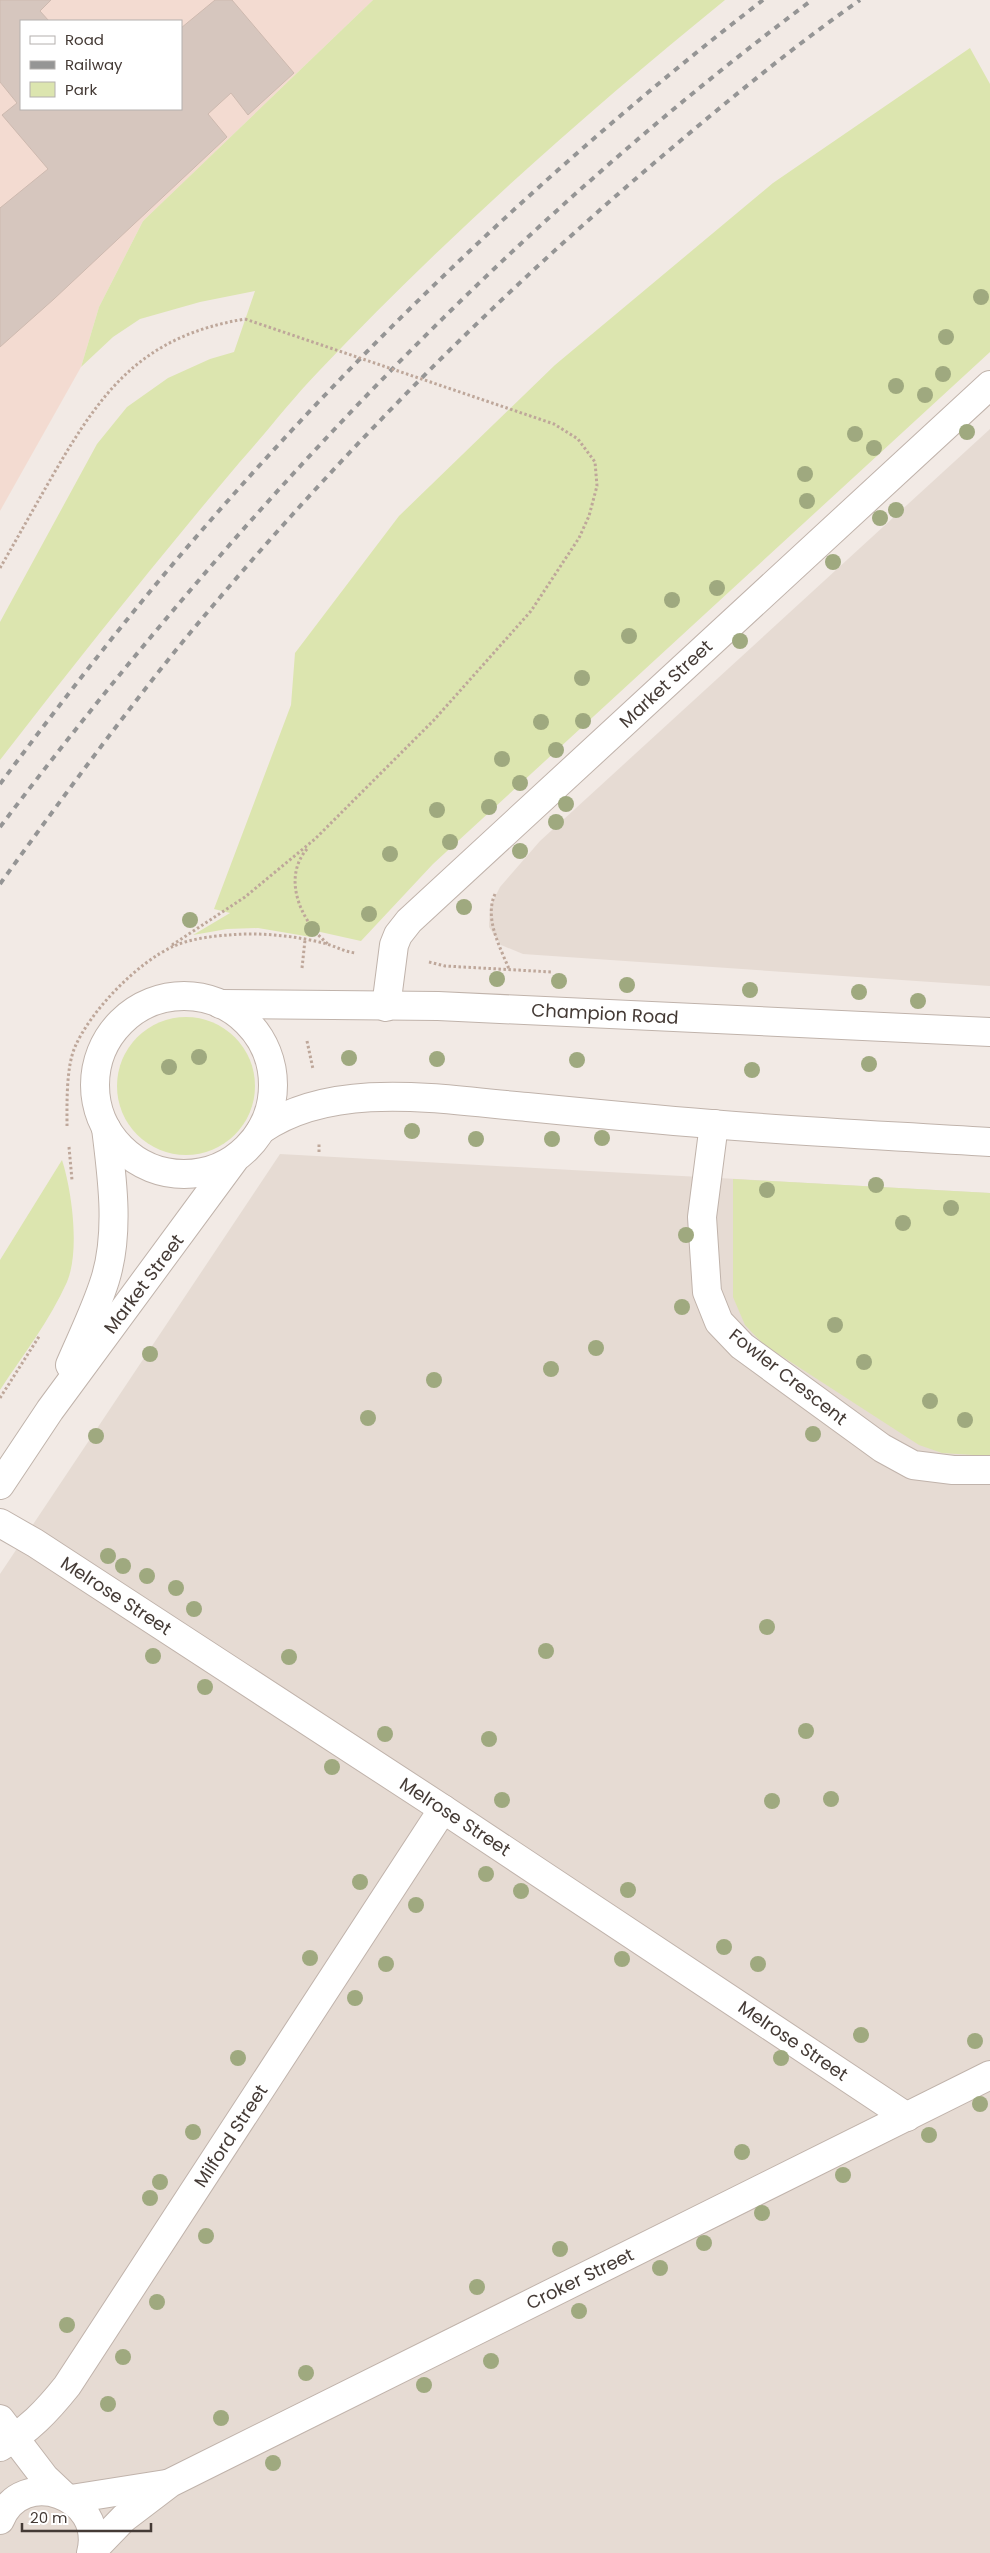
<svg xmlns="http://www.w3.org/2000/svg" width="990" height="2553" font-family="Poppins,sans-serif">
<rect width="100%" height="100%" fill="#f2eae5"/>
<g fill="#e6dbd3">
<polygon points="990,429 990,986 523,954 501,945 489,927 490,907 500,887 540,841"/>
<polygon points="280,1154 990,1193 990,2553 0,2553 0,1574"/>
</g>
<path fill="#f3dbd1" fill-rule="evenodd" d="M0,0H373L143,221L99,307L81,367L0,511ZM21,21H181V109H21Z"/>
<g fill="#dce5af">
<path d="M373,0H725C582,116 445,238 319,371C291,400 266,433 239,463C157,560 78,659 0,760V622L97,444L127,407L168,378L210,359L234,352L255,291L200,302L140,319L113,337L81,367L99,307L143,221Z"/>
<polygon points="970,48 990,84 990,352 433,864 361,941 307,929 311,937 258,928 227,929 193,935 230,913 214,909 291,705 295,653 399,516 555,365 773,183"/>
<circle cx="186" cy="1086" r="69"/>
<path d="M62,1160C72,1191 80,1251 67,1282C50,1320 23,1355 0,1390V1260Z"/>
<polygon points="733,1179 990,1193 990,1456 942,1453 919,1445 763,1344 745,1325 733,1297"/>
</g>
<polygon fill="#d6c6be" stroke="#cdb9af" points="0,0 51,0 40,11 49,21 21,21 21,109 181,109 181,28 215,0 232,0 294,73 248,115 231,93 208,114 227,137 54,299 0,347 0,208 48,169 2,115 17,103 0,82"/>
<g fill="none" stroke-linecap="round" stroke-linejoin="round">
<g stroke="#c0b3ab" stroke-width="30">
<g id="minor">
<circle cx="184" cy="1085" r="89"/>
<polyline points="220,1004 438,1006 990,1032"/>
<polyline points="386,1007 394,945 398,935 409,921 990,385"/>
<polyline points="714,1124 702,1217 707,1292 719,1322 742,1346 882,1448 913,1465 953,1470 990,1470"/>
<path d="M261,1130C335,1079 443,1100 527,1107C588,1113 650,1119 711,1124C804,1132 897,1136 990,1142"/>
<path d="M70,1365C82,1337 96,1309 105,1280C120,1232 112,1177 106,1128"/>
<polyline points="0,1485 50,1410 234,1160"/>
<polyline points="0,1523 35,1543 443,1809 907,2117"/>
<polyline points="0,2419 45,2478 63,2495"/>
<path d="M0,2447C28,2431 47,2411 67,2386L443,1809"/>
<polyline points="71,2499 166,2484"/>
<path d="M0,2520C22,2466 106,2495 91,2553"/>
<polyline points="92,2551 124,2518 170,2483 990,2075"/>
</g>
</g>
<g stroke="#bea79a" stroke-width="3" stroke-dasharray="2.5 2.5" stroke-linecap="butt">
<path d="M0,568C18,537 35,506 53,475C102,390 142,336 245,319"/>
<path d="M307,849C281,879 302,923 328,944"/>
<path d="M495,894C484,918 500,947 509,969"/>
<polyline points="172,945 245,897 315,839 434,720 531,611 579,538 589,516 597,486 595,462"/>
<polyline points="429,962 445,966 552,972"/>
<polyline points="302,968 305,940"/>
<polyline points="307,1041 313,1069"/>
<path d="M67,1126C67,1104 66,1067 75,1047C91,1010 138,962 174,946C190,939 212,936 229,935C261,932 297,936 327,944C337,947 345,952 356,953"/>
<polyline points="69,1147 72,1180"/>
<polyline points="319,1152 319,1142"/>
<polyline points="0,1398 40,1335"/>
</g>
<use href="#minor" stroke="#fff" stroke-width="28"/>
<g stroke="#959595" stroke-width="4" stroke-dasharray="6 6" stroke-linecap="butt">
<path d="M0,784C59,705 120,626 184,551C358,348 552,163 763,0"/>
<path d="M0,827C235,517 500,233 812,0"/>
<path d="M0,884C57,805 115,726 176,650C322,472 484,307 660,158C725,103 790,49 860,0"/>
</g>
<polyline stroke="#bea79a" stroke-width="3" stroke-dasharray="2.5 2.5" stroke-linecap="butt" points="245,319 554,424 578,439 595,462"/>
</g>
<g fill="#9fa97f">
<circle cx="981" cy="297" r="8"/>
<circle cx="946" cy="337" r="8"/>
<circle cx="943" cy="374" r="8"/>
<circle cx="896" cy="386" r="8"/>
<circle cx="925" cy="395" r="8"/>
<circle cx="967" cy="432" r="8"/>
<circle cx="855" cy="434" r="8"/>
<circle cx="874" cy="448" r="8"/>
<circle cx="805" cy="474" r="8"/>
<circle cx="807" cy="501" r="8"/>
<circle cx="896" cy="510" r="8"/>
<circle cx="880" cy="518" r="8"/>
<circle cx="833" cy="562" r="8"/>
<circle cx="717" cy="588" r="8"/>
<circle cx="672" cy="600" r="8"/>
<circle cx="629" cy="636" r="8"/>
<circle cx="740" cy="641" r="8"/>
<circle cx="582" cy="678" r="8"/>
<circle cx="583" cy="721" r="8"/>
<circle cx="541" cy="722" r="8"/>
<circle cx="556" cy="750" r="8"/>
<circle cx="502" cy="759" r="8"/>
<circle cx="520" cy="783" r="8"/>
<circle cx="566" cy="804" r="8"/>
<circle cx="489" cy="807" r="8"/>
<circle cx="437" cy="810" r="8"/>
<circle cx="556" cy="822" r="8"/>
<circle cx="450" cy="842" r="8"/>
<circle cx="520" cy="851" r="8"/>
<circle cx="390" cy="854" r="8"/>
<circle cx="464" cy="907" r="8"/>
<circle cx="369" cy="914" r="8"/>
<circle cx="190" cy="920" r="8"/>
<circle cx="312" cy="929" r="8"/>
<circle cx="497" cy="979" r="8"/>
<circle cx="559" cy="981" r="8"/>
<circle cx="627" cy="985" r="8"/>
<circle cx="750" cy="990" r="8"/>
<circle cx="859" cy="992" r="8"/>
<circle cx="918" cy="1001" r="8"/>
<circle cx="199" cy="1057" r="8"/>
<circle cx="349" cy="1058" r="8"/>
<circle cx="437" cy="1059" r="8"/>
<circle cx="577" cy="1060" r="8"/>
<circle cx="869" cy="1064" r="8"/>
<circle cx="169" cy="1067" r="8"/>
<circle cx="752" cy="1070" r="8"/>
<circle cx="412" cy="1131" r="8"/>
<circle cx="602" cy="1138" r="8"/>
<circle cx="476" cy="1139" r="8"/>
<circle cx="552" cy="1139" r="8"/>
<circle cx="876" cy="1185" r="8"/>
<circle cx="767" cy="1190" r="8"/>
<circle cx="951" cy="1208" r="8"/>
<circle cx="903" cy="1223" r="8"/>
<circle cx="686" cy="1235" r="8"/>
<circle cx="682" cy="1307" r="8"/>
<circle cx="835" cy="1325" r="8"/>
<circle cx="596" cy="1348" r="8"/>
<circle cx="150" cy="1354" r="8"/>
<circle cx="864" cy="1362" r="8"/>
<circle cx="551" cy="1369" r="8"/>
<circle cx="434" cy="1380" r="8"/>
<circle cx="930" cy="1401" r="8"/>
<circle cx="368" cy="1418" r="8"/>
<circle cx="965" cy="1420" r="8"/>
<circle cx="813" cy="1434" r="8"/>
<circle cx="96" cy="1436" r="8"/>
<circle cx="108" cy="1556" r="8"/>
<circle cx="123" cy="1566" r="8"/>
<circle cx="147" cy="1576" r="8"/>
<circle cx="176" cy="1588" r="8"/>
<circle cx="194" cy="1609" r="8"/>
<circle cx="767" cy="1627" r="8"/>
<circle cx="546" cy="1651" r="8"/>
<circle cx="153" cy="1656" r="8"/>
<circle cx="289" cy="1657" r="8"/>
<circle cx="205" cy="1687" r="8"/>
<circle cx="806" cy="1731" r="8"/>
<circle cx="385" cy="1734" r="8"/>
<circle cx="489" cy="1739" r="8"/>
<circle cx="332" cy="1767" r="8"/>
<circle cx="831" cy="1799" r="8"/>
<circle cx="502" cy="1800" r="8"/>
<circle cx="772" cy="1801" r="8"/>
<circle cx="486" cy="1874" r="8"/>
<circle cx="360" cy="1882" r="8"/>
<circle cx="628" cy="1890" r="8"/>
<circle cx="521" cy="1891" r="8"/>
<circle cx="416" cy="1905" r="8"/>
<circle cx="724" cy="1947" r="8"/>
<circle cx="310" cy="1958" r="8"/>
<circle cx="622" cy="1959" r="8"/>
<circle cx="386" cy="1964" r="8"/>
<circle cx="758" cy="1964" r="8"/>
<circle cx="355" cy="1998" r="8"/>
<circle cx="861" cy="2035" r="8"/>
<circle cx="975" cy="2041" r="8"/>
<circle cx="238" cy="2058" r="8"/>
<circle cx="781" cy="2058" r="8"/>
<circle cx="980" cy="2104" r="8"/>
<circle cx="193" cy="2132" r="8"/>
<circle cx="929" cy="2135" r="8"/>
<circle cx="742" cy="2152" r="8"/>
<circle cx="843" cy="2175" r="8"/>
<circle cx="160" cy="2182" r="8"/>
<circle cx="150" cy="2198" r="8"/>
<circle cx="762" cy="2213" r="8"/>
<circle cx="206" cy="2236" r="8"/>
<circle cx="704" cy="2243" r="8"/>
<circle cx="560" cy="2249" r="8"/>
<circle cx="660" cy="2268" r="8"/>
<circle cx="477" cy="2287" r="8"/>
<circle cx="157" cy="2302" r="8"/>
<circle cx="579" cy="2311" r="8"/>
<circle cx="67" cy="2325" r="8"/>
<circle cx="123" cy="2357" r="8"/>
<circle cx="491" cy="2361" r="8"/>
<circle cx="306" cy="2373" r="8"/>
<circle cx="424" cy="2385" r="8"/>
<circle cx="108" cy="2404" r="8"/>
<circle cx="221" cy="2418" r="8"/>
<circle cx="273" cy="2463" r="8"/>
</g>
<g text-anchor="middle" stroke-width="4" stroke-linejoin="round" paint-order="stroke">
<g font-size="18" fill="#443a35" stroke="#fff">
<text transform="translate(666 684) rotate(-43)" y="6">Market Street</text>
<text transform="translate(605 1014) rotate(3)" y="6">Champion Road</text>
<text transform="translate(144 1284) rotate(-53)" y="6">Market Street</text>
<text transform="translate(788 1377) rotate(38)" y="6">Fowler Crescent</text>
<text transform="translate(116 1596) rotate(33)" y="6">Melrose Street</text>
<text transform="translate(455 1817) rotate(33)" y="6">Melrose Street</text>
<text transform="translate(793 2041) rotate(34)" y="6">Melrose Street</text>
<text transform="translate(231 2136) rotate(-57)" y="6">Milford Street</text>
<text transform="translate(580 2279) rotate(-26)" y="6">Croker Street</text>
</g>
</g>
<rect x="20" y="20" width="162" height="90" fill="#ffffff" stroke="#b4b0ae"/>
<rect x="30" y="36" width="25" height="8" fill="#ffffff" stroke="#b4b0ae"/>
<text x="65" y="45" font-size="15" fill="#443a35">Road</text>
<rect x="30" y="61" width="25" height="8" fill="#959595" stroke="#b4b0ae"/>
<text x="65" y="70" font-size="15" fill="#443a35">Railway</text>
<rect x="30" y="82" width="25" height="15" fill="#dce5af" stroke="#b4b0ae"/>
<text x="65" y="95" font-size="15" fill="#443a35">Park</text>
<path d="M22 2523v8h129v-8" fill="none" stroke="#443a35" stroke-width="2.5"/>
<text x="30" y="2523" font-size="15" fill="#443a35" stroke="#ffffff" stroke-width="4" paint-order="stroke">20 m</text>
</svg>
